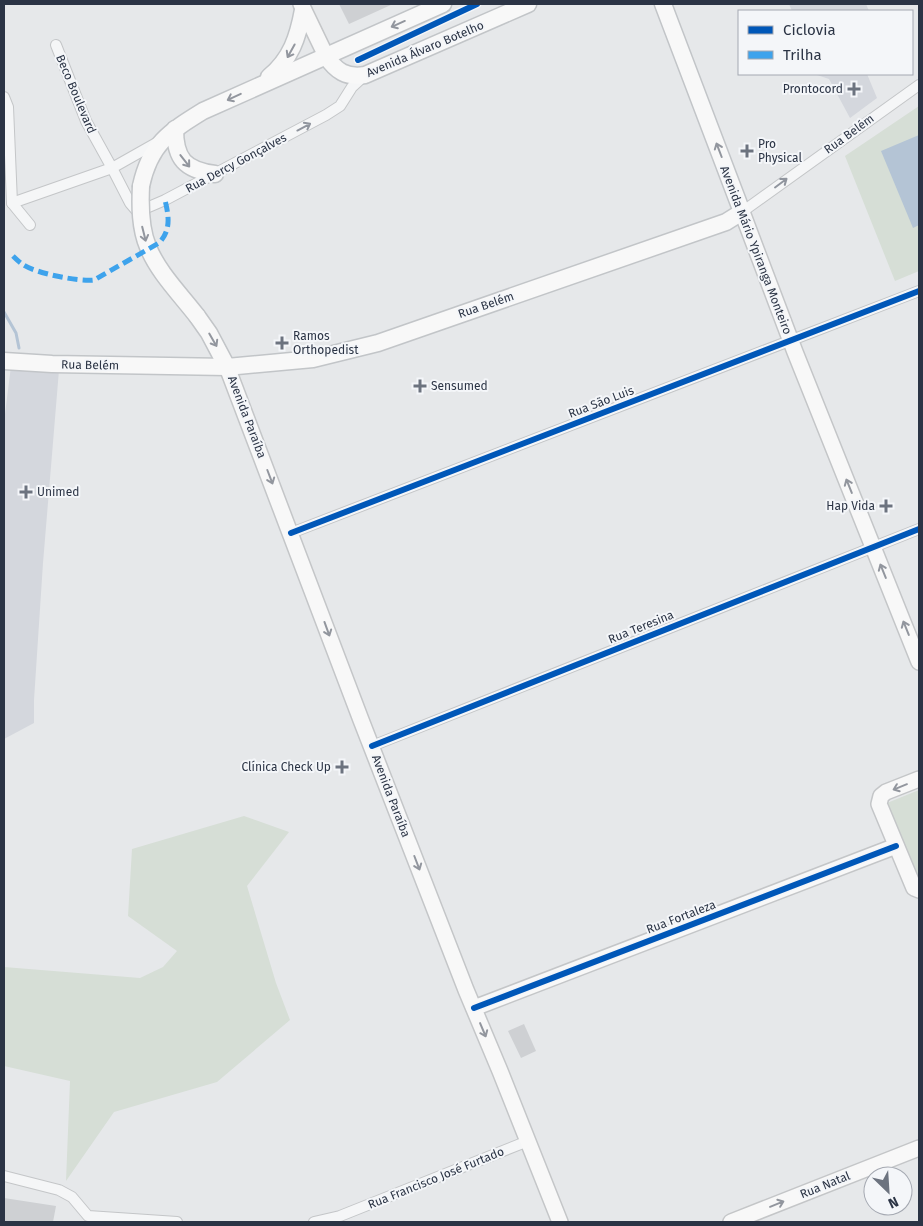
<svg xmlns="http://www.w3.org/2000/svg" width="923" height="1226" font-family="'Fira Sans',sans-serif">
<rect width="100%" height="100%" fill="#e6e8ea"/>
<g fill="#d4d7dd">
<polygon points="789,4 866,4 869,11 792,11"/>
<polygon points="814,74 867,74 877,98 850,118 829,79"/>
<polygon points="11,366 59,370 43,563 34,700 34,723 4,739 4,422"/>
</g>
<g fill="#d6ded6">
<polygon points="919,106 919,271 895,281 845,156"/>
<polygon points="919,790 919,882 887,803"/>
<polygon points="244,816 289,832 247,886 276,983 290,1020 217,1082 114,1112 66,1181 70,1081 4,1066 4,967 140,978 163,967 177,951 128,916 132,849"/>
</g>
<polygon fill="#b4c4d5" points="919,135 919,225 913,228 881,151"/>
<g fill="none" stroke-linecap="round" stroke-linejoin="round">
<polyline stroke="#b4c4d5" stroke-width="3" points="4,312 16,333 19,348"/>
</g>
<g fill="#ced0d3">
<polygon points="339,4 393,4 349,24"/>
<polygon points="524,1024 536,1051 521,1058 508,1031"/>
<polygon points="4,1198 56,1206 53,1222 4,1222"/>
</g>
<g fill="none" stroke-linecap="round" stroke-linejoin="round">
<g stroke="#c4c6c8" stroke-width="12">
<g id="street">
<polyline points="4,97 8,107 12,203 30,225"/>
<polyline points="158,142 112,168 130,203 136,210 144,209 165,200 326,115 340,106 352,87 365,75"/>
<polyline points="12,203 112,168 86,121 56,45"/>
<polyline points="742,212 919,85"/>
<polyline points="291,533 919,291"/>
<polyline points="372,746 919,529"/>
<polyline points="4,1176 59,1190 72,1197 88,1216 177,1222"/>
<polyline points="314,1222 340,1216 528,1141"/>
</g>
</g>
<g stroke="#c4c6c8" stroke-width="18">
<g id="secondary">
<polyline points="301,4 326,56"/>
<polyline points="742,212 795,352 919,662"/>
<polyline points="227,367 361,720 466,990 500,1071 560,1222"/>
<polyline points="919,779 886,792 881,796 879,804 914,888 919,890"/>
<polyline points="474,1008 896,846"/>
<polyline points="731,1222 919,1148"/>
</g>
</g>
<g stroke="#c2c5c8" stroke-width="19">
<g id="primary">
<path d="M326,56C336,71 346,78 365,75L528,4"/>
<path d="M269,77C291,59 298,37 303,10"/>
<path d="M175,129C175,159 185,170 215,174"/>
<path d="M141,186C150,144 169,132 203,111L443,4"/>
<polyline points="197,316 209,333 227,367"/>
<polyline points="4,361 52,364 227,367 313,359 378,343 726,222 742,212 663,4"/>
</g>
</g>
<use href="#street" stroke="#f5f6f7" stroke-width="10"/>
<use href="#secondary" stroke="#f8f8f8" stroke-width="15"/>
<use href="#primary" stroke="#f8f8f8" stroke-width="16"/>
<g stroke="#c2c5c8" stroke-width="19" stroke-linecap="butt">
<path id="primary-bridge" d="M141,186C140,206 140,228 148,247C158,272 180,294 197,316"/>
</g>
<use href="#primary-bridge" stroke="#f8f8f8" stroke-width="16"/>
<path stroke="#3ea3ec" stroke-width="5" stroke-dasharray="10 5" stroke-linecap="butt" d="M13,256C16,259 19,262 22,264C34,273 79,282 94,280L159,243C171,230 169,217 165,200"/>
<g stroke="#f4f6f9" stroke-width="9">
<g id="cycleway">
<polyline points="358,60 477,4"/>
<polyline points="291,533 919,291"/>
<polyline points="372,746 919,529"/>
<polyline points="474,1008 896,846"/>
</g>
</g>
<use href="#cycleway" stroke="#0057b8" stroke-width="6"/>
</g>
<defs><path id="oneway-shaft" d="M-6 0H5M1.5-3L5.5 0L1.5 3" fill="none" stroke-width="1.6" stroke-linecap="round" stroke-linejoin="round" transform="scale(1.25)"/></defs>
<g stroke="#92969e">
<use href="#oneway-shaft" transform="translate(398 24) rotate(156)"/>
<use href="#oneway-shaft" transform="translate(291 51) rotate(119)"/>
<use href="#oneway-shaft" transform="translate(234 97) rotate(155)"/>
<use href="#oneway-shaft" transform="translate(719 150) rotate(-111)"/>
<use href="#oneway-shaft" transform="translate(185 161) rotate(52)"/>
<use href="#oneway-shaft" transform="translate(144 234) rotate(76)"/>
<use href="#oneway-shaft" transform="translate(213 340) rotate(60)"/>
<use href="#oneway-shaft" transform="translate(270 477) rotate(69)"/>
<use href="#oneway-shaft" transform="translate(849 486) rotate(-112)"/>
<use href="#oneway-shaft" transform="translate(883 571) rotate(-112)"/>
<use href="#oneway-shaft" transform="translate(906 628) rotate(-112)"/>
<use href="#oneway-shaft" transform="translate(327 629) rotate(70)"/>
<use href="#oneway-shaft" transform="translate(900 787) rotate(158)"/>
<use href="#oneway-shaft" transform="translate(417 863) rotate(69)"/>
<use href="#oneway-shaft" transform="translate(483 1030) rotate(67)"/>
<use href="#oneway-shaft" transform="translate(777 1204) rotate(-22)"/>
</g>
<g stroke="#90959e">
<use href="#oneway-shaft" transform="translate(304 127) rotate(-28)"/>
<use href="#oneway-shaft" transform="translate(781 183) rotate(-37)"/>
</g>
<g fill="#6c737f" stroke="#f4f6f9" stroke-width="2">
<path d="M851.5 81.5h5v5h5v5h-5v5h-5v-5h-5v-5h5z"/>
<path d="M744.5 143.5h5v5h5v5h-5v5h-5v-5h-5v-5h5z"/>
<path d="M279.5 335.5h5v5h5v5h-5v5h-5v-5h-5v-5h5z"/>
<path d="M417.5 378.5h5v5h5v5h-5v5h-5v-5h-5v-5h5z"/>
<path d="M23.5 484.5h5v5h5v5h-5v5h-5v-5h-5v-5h5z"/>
<path d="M883.5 498.5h5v5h5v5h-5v5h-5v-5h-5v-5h5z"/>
<path d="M339.5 759.5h5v5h5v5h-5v5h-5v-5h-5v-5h5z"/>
</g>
<g text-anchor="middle" stroke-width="4" stroke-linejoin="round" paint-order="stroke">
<g font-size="12" fill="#2b3445" stroke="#f4f6f9">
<text transform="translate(425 49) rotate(-23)" y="4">Avenida Álvaro Botelho</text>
<text transform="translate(76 94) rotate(67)" y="4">Beco Boulevard</text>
<text transform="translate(849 134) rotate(-36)" y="4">Rua Belém</text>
<text transform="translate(236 163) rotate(-28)" y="4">Rua Dercy Gonçalves</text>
<text transform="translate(756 250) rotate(69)" y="4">Avenida Mário Ypiranga Monteiro</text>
<text transform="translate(486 305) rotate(-19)" y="4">Rua Belém</text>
<text transform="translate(90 365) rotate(1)" y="4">Rua Belém</text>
<text transform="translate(601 402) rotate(-21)" y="4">Rua São Luis</text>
<text transform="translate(247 417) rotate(69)" y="4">Avenida Paraíba</text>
<text transform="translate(641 627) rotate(-22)" y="4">Rua Teresina</text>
<text transform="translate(391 796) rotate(69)" y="4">Avenida Paraíba</text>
<text transform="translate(681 917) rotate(-21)" y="4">Rua Fortaleza</text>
<text transform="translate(436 1178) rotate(-22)" y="4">Rua Francisco José Furtado</text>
<text transform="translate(825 1185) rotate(-22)" y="4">Rua Natal</text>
</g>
<g font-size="12" fill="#2b3445" stroke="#f4f6f9" text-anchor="start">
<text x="843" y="93" text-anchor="end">Prontocord</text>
<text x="758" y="148">Pro<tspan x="758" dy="14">Physical</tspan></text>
<text x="293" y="340">Ramos<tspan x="293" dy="14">Orthopedist</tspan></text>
<text x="431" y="390">Sensumed</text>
<text x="37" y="496">Unimed</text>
<text x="875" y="510" text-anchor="end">Hap Vida</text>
<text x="331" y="771" text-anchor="end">Clínica Check Up</text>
</g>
</g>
<rect width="923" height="1226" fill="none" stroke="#2b3445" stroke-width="10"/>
<rect x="738" y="10" width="175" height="65" fill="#f4f6f9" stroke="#a4a8b1"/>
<rect x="748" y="26" width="25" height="8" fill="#0057b8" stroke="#a4a8b1"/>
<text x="783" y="35" font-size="15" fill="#2b3445">Ciclovia</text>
<rect x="748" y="51" width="25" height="8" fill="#3ea3ec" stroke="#a4a8b1"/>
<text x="783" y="60" font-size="15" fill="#2b3445">Trilha</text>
<g transform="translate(888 1191) rotate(155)"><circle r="24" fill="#f4f6f9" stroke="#a4a8b1"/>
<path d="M0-4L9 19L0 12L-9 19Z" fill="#6c737f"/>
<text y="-8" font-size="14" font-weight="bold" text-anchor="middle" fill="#2b3445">N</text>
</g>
</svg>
